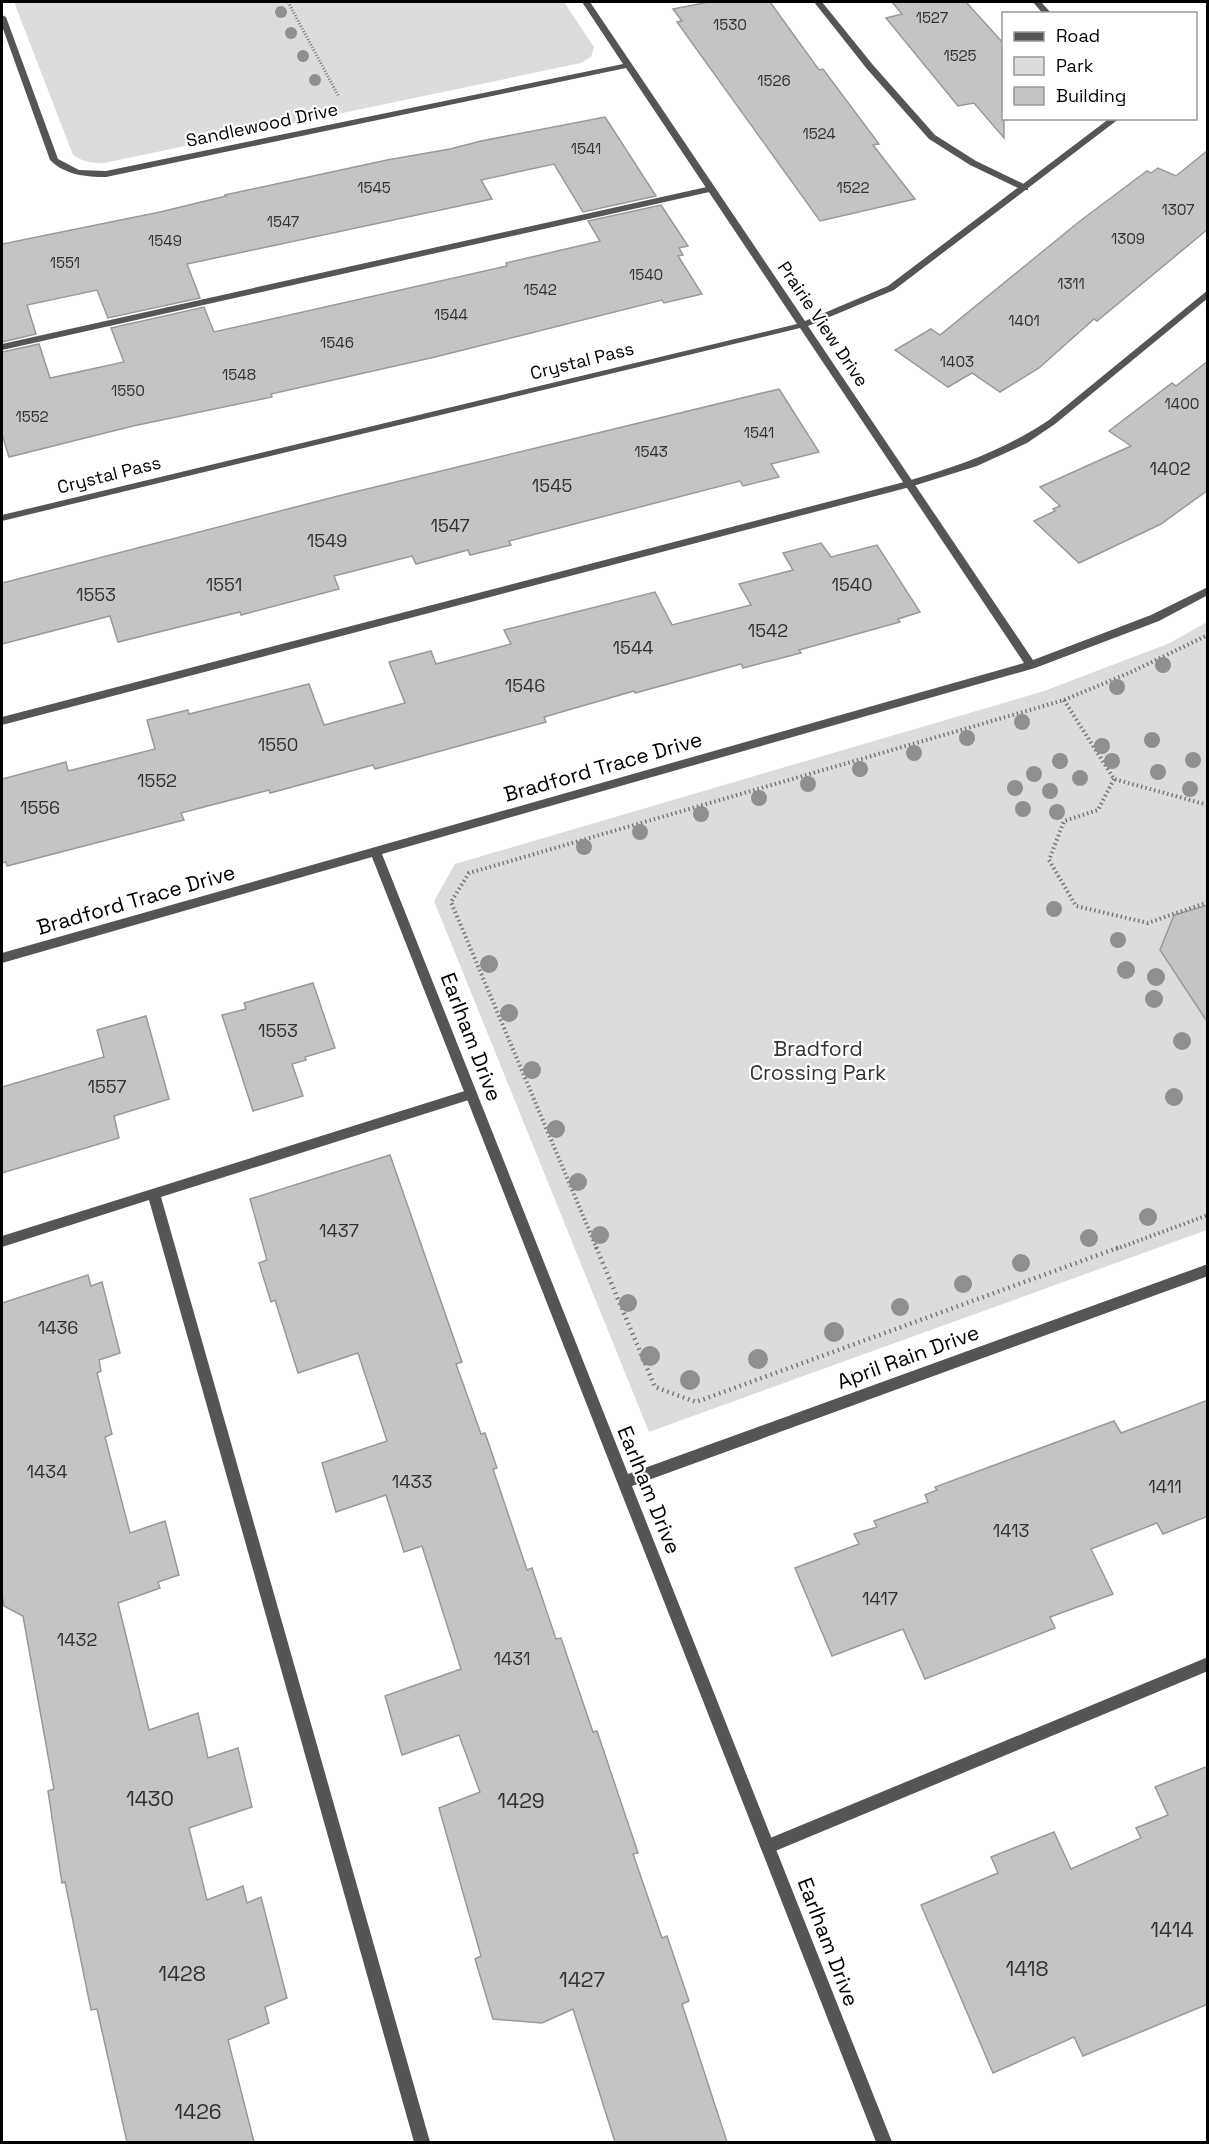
<svg xmlns="http://www.w3.org/2000/svg" width="1209" height="2144" font-family="'Space Grotesk',sans-serif">
<rect width="100%" height="100%" fill="#fff"/>
<g fill="#dcdcdc">
<path d="M14,2H564L594,47L591,57L581,63L104,163C92,163 83,162 73,155Z"/>
<polygon points="1207,622 1207,1230 649,1432 434,901 455,864 1044,691 1170,643"/>
</g>
<g fill="#c4c4c4" stroke="#999" stroke-width="1.5">
<polygon points="709,2 770,2 819,70 823,69 879,144 873,145 915,199 820,221 677,22 682,21 673,9"/>
<polygon points="892,2 966,2 1004,44 1004,138 974,103 958,106 886,18 902,14"/>
<polygon points="605,117 656,196 583,212 554,164 481,180 492,199 187,264 200,298 108,318 97,290 27,305 36,334 2,342 2,244 160,212 226,196 225,195 387,160 450,149 481,141"/>
<polygon points="1208,150 1208,229 1097,321 1094,319 1039,368 1000,392 972,373 948,387 895,350 931,329 940,335 1080,221 1147,171 1151,173 1158,168 1176,176"/>
<polygon points="661,205 688,246 679,248 683,255 678,256 702,294 664,303 662,300 435,357 271,394 272,397 133,426 9,457 2,434 2,352 39,344 50,378 124,362 111,328 204,307 214,332 507,266 506,263 600,241 588,221"/>
<polygon points="1208,361 1208,490 1161,524 1079,563 1034,521 1055,511 1053,509 1060,506 1040,487 1131,446 1109,431 1172,383 1176,386"/>
<polygon points="779,389 819,452 771,464 779,477 743,486 740,481 509,541 511,545 470,555 468,550 416,564 412,556 334,576 339,589 241,615 240,612 118,642 110,616 2,644 2,583 338,496"/>
<polygon points="821,543 831,557 877,545 920,612 898,619 900,622 799,650 801,653 743,668 741,664 635,693 634,691 544,717 546,722 375,769 373,765 270,793 269,790 181,813 184,820 7,866 6,862 2,863 2,779 66,762 68,771 155,749 147,720 188,710 189,714 309,684 324,725 405,703 389,662 431,651 436,664 511,644 504,630 655,592 672,625 751,605 739,584 793,570 783,553"/>
<polygon points="1208,905 1208,1023 1160,950 1174,915"/>
<polygon points="313,983 335,1048 305,1057 306,1060 292,1064 303,1096 253,1111 222,1015 246,1009 244,1003"/>
<polygon points="146,1016 169,1099 114,1116 119,1138 2,1173 2,1087 104,1057 97,1030"/>
<polygon points="390,1155 462,1362 456,1364 481,1434 485,1433 497,1468 493,1469 527,1570 532,1568 556,1639 561,1638 593,1732 597,1731 638,1853 633,1854 662,1938 667,1936 689,2001 682,2004 727,2142 615,2142 573,2009 542,2023 493,2019 475,1959 481,1956 439,1808 480,1792 459,1735 402,1755 385,1696 461,1669 422,1546 404,1552 386,1495 336,1512 322,1463 387,1441 358,1353 298,1373 275,1300 271,1302 259,1263 267,1260 250,1199"/>
<polygon points="88,1275 91,1286 102,1282 120,1353 99,1360 101,1371 97,1373 112,1434 105,1437 130,1533 165,1521 179,1575 158,1582 160,1588 118,1603 149,1730 198,1713 208,1758 238,1748 252,1807 189,1828 207,1900 243,1886 247,1903 261,1897 287,1998 265,2007 269,2023 228,2040 254,2142 127,2142 97,2009 91,2010 65,1882 62,1883 48,1791 54,1789 23,1616 4,1606 2,1593 2,1303"/>
<polygon points="1208,1400 1208,1516 1163,1534 1157,1523 1091,1549 1113,1594 1050,1617 1055,1628 925,1679 903,1629 832,1656 795,1568 859,1544 854,1534 877,1527 874,1521 928,1502 925,1495 937,1490 935,1487 1114,1421 1121,1433"/>
<polygon points="1208,1766 1208,2004 1083,2056 1074,2037 993,2073 921,1905 998,1873 991,1857 1054,1832 1071,1869 1141,1838 1136,1828 1168,1815 1155,1787"/>
</g>
<g fill="none" stroke-linecap="round" stroke-linejoin="round">
<polyline stroke="#777" stroke-width="3" stroke-dasharray="1 2" stroke-linecap="butt" points="288,2 339,97"/>
<g stroke="#777" stroke-width="4" stroke-dasharray="1.5 3" stroke-linecap="butt">
<polyline points="1064,700 1114,779 1208,805"/>
<polyline points="1114,779 1098,810 1064,821 1049,860 1076,906 1148,923 1208,902"/>
<polyline points="597,1249 451,902 469,873 1064,700 1129,673 1208,635"/>
<polyline points="1116,1249 1208,1215"/>
</g>
<polyline stroke="#777" stroke-width="4.5" stroke-dasharray="1.5 4" stroke-linecap="butt" points="596,1247 655,1387 696,1402 1120,1247"/>
<g fill="#555" fill-rule="evenodd">
<polygon points="814,2 822,2 873,65 935,135 976,161 1028,186 1028,190 1022,190 970,165 929,139 867,69"/>
<polygon points="711,186 714,187 714,191 2,350 2,344"/>
<path d="M1208,290V298L1055,424L1027,443L977,466L910,487L2,725V717L908,481C961,465 1002,451 1049,420Z"/>
<polygon points="471,1089 475,1090 477,1094 475,1098 161,1197 430,2142 414,2142 149,1200 2,1247 2,1236"/>
<polygon points="1208,1657 1208,1671 768,1854 763,1851 760,1846 763,1841"/>
</g>
<g fill="#555" fill-rule="evenodd">
<path d="M582,2H590L805,321L888,286L1110,118H1120L894,290L808,326L1033,660L1151,615L1208,587V595L1159,621L1035,668L382,854L628,1474L1208,1264V1276L632,1486L892,2142H876L372,857L2,963V953L1024,663L800,328L2,521V515L797,324L626,68L106,177C86,177 65,175 50,160L2,26V15L6,17L58,159L79,170L106,171L623,64Z"/>
<polygon points="1033,2 1041,2 1052,14 1043,14"/>
</g>
</g>
<g fill="#8f8f8f">
<circle cx="281" cy="12" r="6"/>
<circle cx="291" cy="33" r="6"/>
<circle cx="303" cy="56" r="6"/>
<circle cx="315" cy="80" r="6"/>
<circle cx="1163" cy="665" r="8"/>
<circle cx="1117" cy="687" r="8"/>
<circle cx="1022" cy="722" r="8"/>
<circle cx="967" cy="738" r="8"/>
<circle cx="1152" cy="740" r="8"/>
<circle cx="1102" cy="746" r="8"/>
<circle cx="914" cy="753" r="8"/>
<circle cx="1193" cy="760" r="8"/>
<circle cx="1060" cy="761" r="8"/>
<circle cx="1112" cy="761" r="8"/>
<circle cx="860" cy="769" r="8"/>
<circle cx="1158" cy="772" r="8"/>
<circle cx="1034" cy="774" r="8"/>
<circle cx="1080" cy="778" r="8"/>
<circle cx="808" cy="784" r="8"/>
<circle cx="1015" cy="788" r="8"/>
<circle cx="1190" cy="789" r="8"/>
<circle cx="1050" cy="791" r="8"/>
<circle cx="759" cy="798" r="8"/>
<circle cx="1023" cy="809" r="8"/>
<circle cx="1057" cy="812" r="8"/>
<circle cx="701" cy="814" r="8"/>
<circle cx="640" cy="832" r="8"/>
<circle cx="584" cy="847" r="8"/>
<circle cx="1054" cy="909" r="8"/>
<circle cx="1118" cy="940" r="8"/>
<circle cx="489" cy="964" r="9"/>
<circle cx="1126" cy="970" r="9"/>
<circle cx="1156" cy="977" r="9"/>
<circle cx="1154" cy="999" r="9"/>
<circle cx="509" cy="1013" r="9"/>
<circle cx="1182" cy="1041" r="9"/>
<circle cx="532" cy="1070" r="9"/>
<circle cx="1174" cy="1097" r="9"/>
<circle cx="556" cy="1129" r="9"/>
<circle cx="578" cy="1182" r="9"/>
<circle cx="1148" cy="1217" r="9"/>
<circle cx="600" cy="1235" r="9"/>
<circle cx="1089" cy="1238" r="9"/>
<circle cx="1021" cy="1263" r="9"/>
<circle cx="963" cy="1284" r="9"/>
<circle cx="628" cy="1303" r="9"/>
<circle cx="900" cy="1307" r="9"/>
<circle cx="834" cy="1332" r="10"/>
<circle cx="650" cy="1356" r="10"/>
<circle cx="758" cy="1359" r="10"/>
<circle cx="690" cy="1380" r="10"/>
</g>
<g text-anchor="middle" stroke-width="4.5" stroke-linejoin="round" paint-order="stroke">
<g font-size="15" fill="#313131">
<text x="932" y="23">1527</text>
<text x="730" y="30">1530</text>
<text x="960" y="61">1525</text>
<text x="774" y="86">1526</text>
<text x="819" y="139">1524</text>
<text x="586" y="154">1541</text>
<text x="374" y="193">1545</text>
<text x="853" y="193">1522</text>
<text x="1178" y="215">1307</text>
<text x="283" y="227">1547</text>
<text x="1128" y="244">1309</text>
<text x="165" y="246">1549</text>
<text x="65" y="268">1551</text>
<text x="646" y="280">1540</text>
<text x="1071" y="289">1311</text>
<text x="540" y="295">1542</text>
<text x="451" y="320">1544</text>
<text x="1024" y="326">1401</text>
<text x="337" y="348">1546</text>
<text x="957" y="367">1403</text>
<text x="239" y="380">1548</text>
<text x="128" y="396">1550</text>
<text x="1182" y="409">1400</text>
<text x="32" y="422">1552</text>
<text x="759" y="438">1541</text>
<text x="651" y="457">1543</text>
</g>
<g font-size="18" fill="#000" stroke="#fff">
<text transform="translate(262 125) rotate(-12)" y="6">Sandlewood Drive</text>
<text transform="translate(823 324) rotate(56)" y="6">Prairie View Drive</text>
<text transform="translate(582 361) rotate(-14)" y="6">Crystal Pass</text>
<text transform="translate(109 475) rotate(-14)" y="6">Crystal Pass</text>
</g>
<g font-size="18" fill="#313131">
<text x="1170" y="475">1402</text>
<text x="552" y="492">1545</text>
<text x="450" y="532">1547</text>
<text x="327" y="547">1549</text>
<text x="224" y="591">1551</text>
<text x="852" y="591">1540</text>
<text x="96" y="601">1553</text>
<text x="768" y="637">1542</text>
<text x="633" y="654">1544</text>
<text x="525" y="692">1546</text>
<text x="278" y="751">1550</text>
<text x="157" y="787">1552</text>
<text x="40" y="814">1556</text>
<text x="278" y="1037">1553</text>
<text x="107" y="1093">1557</text>
<text x="339" y="1237">1437</text>
<text x="58" y="1334">1436</text>
<text x="47" y="1478">1434</text>
<text x="412" y="1488">1433</text>
<text x="1165" y="1493">1411</text>
<text x="1011" y="1537">1413</text>
<text x="880" y="1605">1417</text>
<text x="77" y="1646">1432</text>
<text x="512" y="1665">1431</text>
</g>
<g font-size="21" fill="#000" stroke="#fff">
<text transform="translate(603 767) rotate(-16)" y="7">Bradford Trace Drive</text>
<text transform="translate(136 900) rotate(-16)" y="7">Bradford Trace Drive</text>
<text transform="translate(471 1037) rotate(69)" y="7">Earlham Drive</text>
<text transform="translate(908 1357) rotate(-20)" y="7">April Rain Drive</text>
<text transform="translate(649 1490) rotate(68)" y="7">Earlham Drive</text>
<text transform="translate(828 1942) rotate(69)" y="7">Earlham Drive</text>
</g>
<g font-size="21" fill="#333" stroke="#fff">
<text x="818" y="1056">Bradford<tspan x="818" dy="24">Crossing Park</tspan></text>
</g>
<g font-size="21" fill="#313131">
<text x="150" y="1806">1430</text>
<text x="521" y="1808">1429</text>
<text x="1172" y="1937">1414</text>
<text x="1027" y="1976">1418</text>
<text x="182" y="1981">1428</text>
<text x="582" y="1987">1427</text>
<text x="198" y="2119">1426</text>
</g>
</g>
<rect width="1209" height="2144" fill="none" stroke="#000000" stroke-width="6"/>
<rect x="1002" y="12" width="195" height="108" fill="#ffffff" stroke="#999999" stroke-width="1.5"/>
<rect x="1014" y="32" width="30" height="9" fill="#555555" stroke="#999999" stroke-width="1.5"/>
<text x="1056" y="42" font-size="18" fill="#000000">Road</text>
<rect x="1014" y="57" width="30" height="18" fill="#dcdcdc" stroke="#999999" stroke-width="1.5"/>
<text x="1056" y="72" font-size="18" fill="#000000">Park</text>
<rect x="1014" y="87" width="30" height="18" fill="#c4c4c4" stroke="#999999" stroke-width="1.5"/>
<text x="1056" y="102" font-size="18" fill="#000000">Building</text>
</svg>
